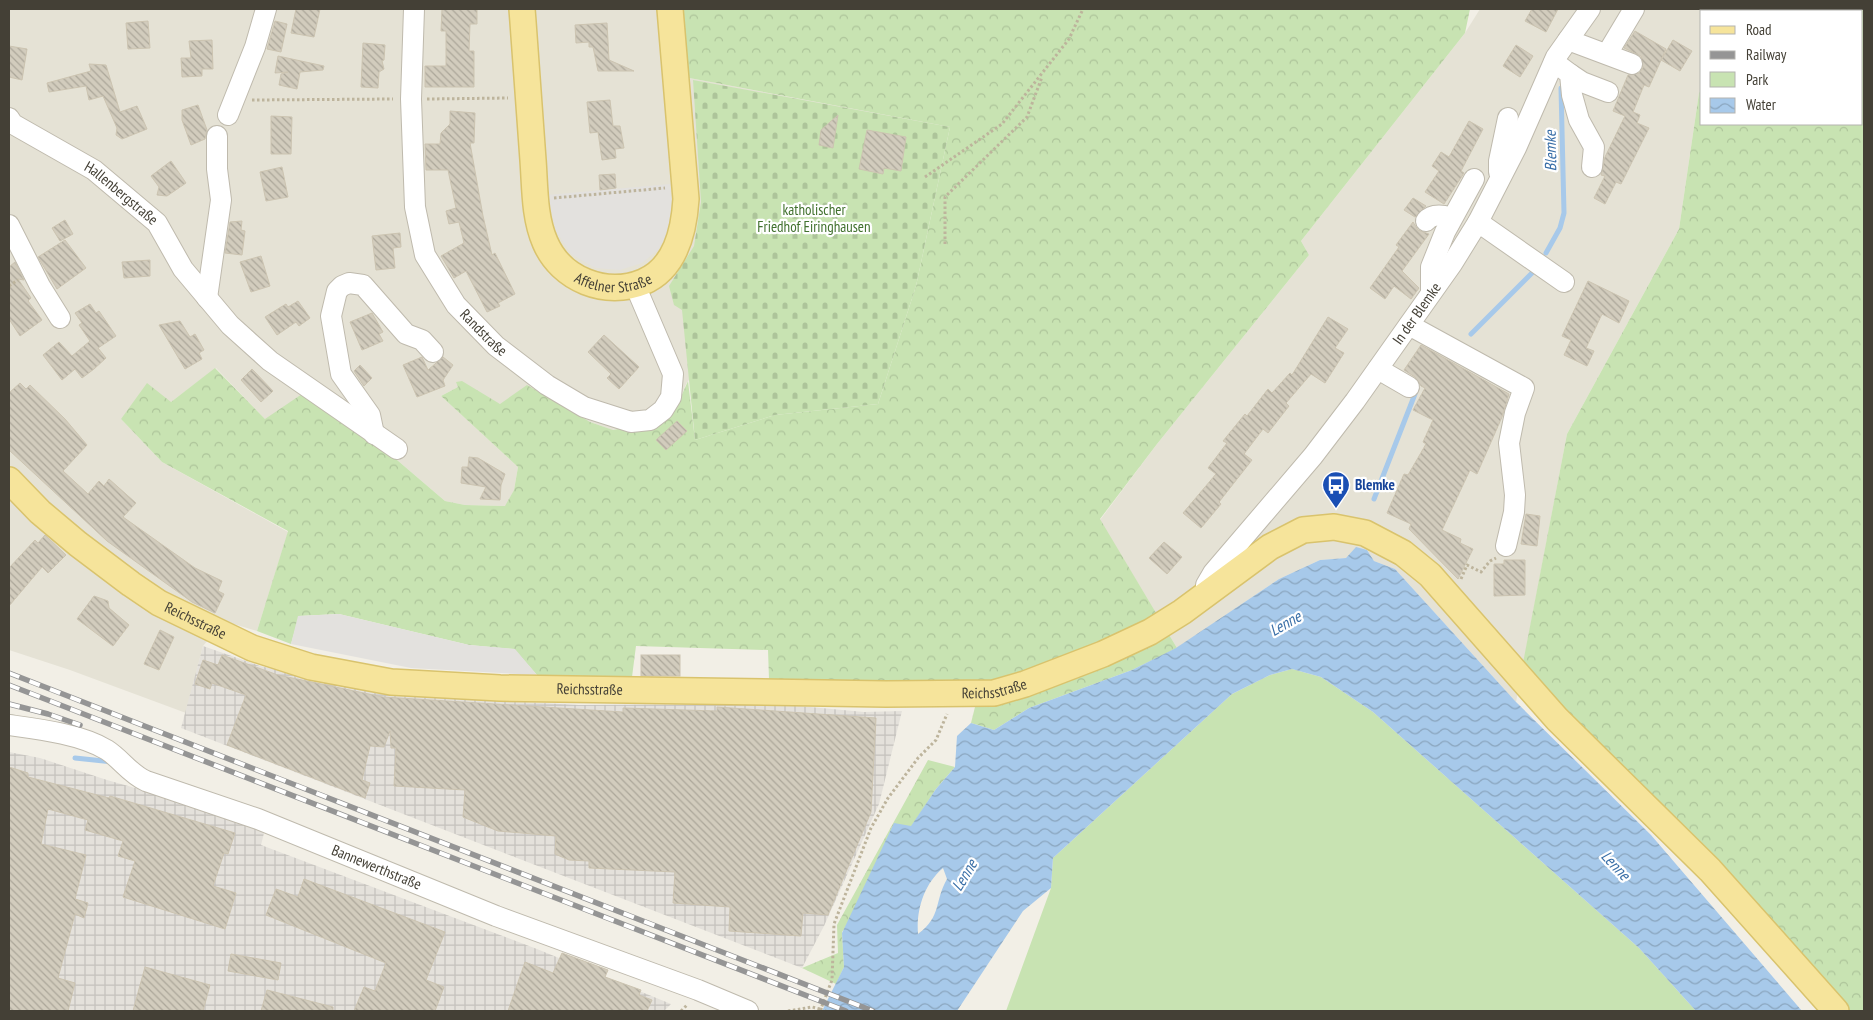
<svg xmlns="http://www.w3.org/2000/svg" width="1873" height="1020" font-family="'PT Sans Narrow',sans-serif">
<defs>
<pattern id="industrial-grid" width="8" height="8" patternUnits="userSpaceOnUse" patternTransform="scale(1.25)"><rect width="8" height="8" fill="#e4e1db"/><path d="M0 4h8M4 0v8" fill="none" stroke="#c5c2bd"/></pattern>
<pattern id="forest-crowns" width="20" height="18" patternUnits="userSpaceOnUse" patternTransform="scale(1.25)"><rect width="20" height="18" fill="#c8e3b2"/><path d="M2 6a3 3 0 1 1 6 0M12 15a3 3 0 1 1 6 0" fill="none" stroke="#adc49a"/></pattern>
<pattern id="cemetery-stones" width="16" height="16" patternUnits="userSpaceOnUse" patternTransform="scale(1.25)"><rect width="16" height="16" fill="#c8e3b2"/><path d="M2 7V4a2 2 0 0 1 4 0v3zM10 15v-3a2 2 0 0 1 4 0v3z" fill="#adc49a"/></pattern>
<pattern id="water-waves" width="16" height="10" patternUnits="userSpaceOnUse" patternTransform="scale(1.25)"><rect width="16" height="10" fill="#a7c9ea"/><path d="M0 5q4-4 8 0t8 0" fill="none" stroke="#8aa5be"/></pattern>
<pattern id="building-back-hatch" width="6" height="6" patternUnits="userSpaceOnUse" patternTransform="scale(1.25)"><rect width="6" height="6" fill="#d2ccbd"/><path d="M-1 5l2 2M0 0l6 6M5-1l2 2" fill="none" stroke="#aca79a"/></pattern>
</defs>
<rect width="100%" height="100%" fill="#f2efe6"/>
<g fill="#e5e2d5">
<polygon points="9,9 662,9 684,77 950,127 687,382 675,410 664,420 612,430 590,422 500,404 458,387 441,396 518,467 514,490 506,506 465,505 445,501 390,454 265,419 216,368 171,402 121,419 162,462 288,532 257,631 224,621 203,646 186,713 70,670 9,650"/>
<polygon points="1480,9 1751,9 1750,11 1702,11 1702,88 1699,93 1679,229 1567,434 1516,702 1395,569 1374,561 1367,550 1346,558 1320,560 1279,579 1177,648 1100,520 1157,444 1309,255 1301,241 1465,33"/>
</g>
<g fill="url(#industrial-grid)">
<polygon points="203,646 260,666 388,695 579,705 778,704 864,712 902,711 879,804 824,926 802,968 181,728"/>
<polygon points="9,752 40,758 107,780 266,825 261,845 537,949 671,1004 664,1011 9,1011"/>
</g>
<polygon fill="#c8e3b2" points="1292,669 1321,677 1373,712 1639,948 1696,1011 1006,1011 1051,888 1053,858 1232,694 1270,675"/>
<g fill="url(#forest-crowns)">
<polygon points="677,9 1470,9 1465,33 1301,241 1309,255 1157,444 1100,519 1177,648 1132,670 1029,708 994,730 971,723 981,683 769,679 768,650 636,646 632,677 537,675 514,649 469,645 339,614 299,616 291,644 257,631 288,531 162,462 121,419 147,383 171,402 215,368 265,419 305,392 390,454 445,501 465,505 505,506 514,490 518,467 441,396 458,387 456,382 462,381 500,404 527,385 590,422 613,430 664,420 675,410 688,381 695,440 775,415 878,404 916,286 950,127 684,77"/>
<polygon points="1751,9 1864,9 1864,1011 1841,1011 1522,668 1567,434 1679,229 1699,93 1702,88 1702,124 1862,124 1862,11 1750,11"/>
<polygon points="928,760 955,767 936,789 842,932 844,967 836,984 802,968 838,953 837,925"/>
</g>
<polygon fill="url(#cemetery-stones)" points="693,80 950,127 916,286 878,404 775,415 695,440 682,310 674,305 669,286 694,246 701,202"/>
<g fill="#e3e1de">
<polygon points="670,184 672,206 670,221 665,238 658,250 642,263 620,270 595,268 571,254 556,231 547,195"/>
<polygon points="339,614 469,645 515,649 537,675 411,668 291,644 298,616"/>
</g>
<path fill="url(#water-waves)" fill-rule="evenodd" d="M1356,547L1367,550L1374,561L1395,569L1516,702L1651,835L1802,1011H1696L1639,948L1373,712L1321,677L1292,669L1270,675L1232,694L1053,858L1051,888L1023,911L957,1011H822L844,967L842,933L894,823L911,826L936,789L955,767L957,736L971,723L994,730L1029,708L1132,670L1176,648L1279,579L1320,560L1346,558ZM943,868L947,879C934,902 942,916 918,934C916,910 924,884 943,868Z"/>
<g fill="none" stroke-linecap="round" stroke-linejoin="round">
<g stroke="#a7c9ea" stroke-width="5">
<polyline points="1546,253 1560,228 1564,213 1561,88"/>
<polyline points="1471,334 1533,272"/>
<polyline points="1374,499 1415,394"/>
<polyline points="75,758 113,762"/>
</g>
</g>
<g fill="url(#building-back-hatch)" stroke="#ccc4b1">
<polygon points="296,9 320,9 314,37 291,33"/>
<polygon points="442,9 477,9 477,24 470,24 469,51 474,51 474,87 425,87 425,66 446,66 446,31 441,31"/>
<polygon points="1532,9 1558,9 1546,32 1525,21"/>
<polygon points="148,21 150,48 128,49 126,23"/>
<polygon points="275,21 287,24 281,52 267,49"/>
<polygon points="607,23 609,60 634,71 598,71 593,47 589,47 589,42 576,43 575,25"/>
<polygon points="1635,31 1666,49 1649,87 1644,85 1633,112 1640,115 1637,123 1649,128 1621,184 1616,182 1605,204 1594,198 1605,176 1601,175 1605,157 1625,116 1613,111 1628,75 1639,73 1643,68 1641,56 1624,48"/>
<polygon points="212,40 213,69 202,69 202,76 182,77 181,58 191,58 189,41"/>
<polygon points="1673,40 1692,51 1680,71 1661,60"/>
<polygon points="363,43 385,45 384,60 382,61 384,69 379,72 378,88 361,87"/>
<polygon points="1516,45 1533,56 1520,77 1503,66"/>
<polygon points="9,46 27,49 22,80 9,77"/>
<polygon points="278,56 324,66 323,70 300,72 297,89 279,85 281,74 288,72 275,73"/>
<polygon points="89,64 106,65 120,112 137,106 147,129 122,139 116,135 117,128 103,96 89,100 86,86 49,92 47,83 91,71"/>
<polygon points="610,100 613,126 620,126 624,148 615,149 616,158 602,160 598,132 590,133 587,102"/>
<polygon points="198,105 207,130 205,139 191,145 182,120 182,110"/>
<polygon points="450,111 475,113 474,143 470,143 483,216 492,255 495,253 515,294 498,303 500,306 487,312 466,271 454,278 441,256 464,243 459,222 449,224 446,211 456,208 448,170 426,170 425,144 440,144 441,133 450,124"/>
<polygon points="838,115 833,148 819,145 821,130"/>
<polygon points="271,116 292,117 291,154 271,154"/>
<polygon points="1469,121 1483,129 1461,171 1464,173 1444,204 1425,192 1439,171 1432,166 1441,152 1449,157"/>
<polygon points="867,130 906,137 901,171 884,168 883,174 859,169"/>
<polygon points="171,161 186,183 167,196 157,195 159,187 151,176"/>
<polygon points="282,167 288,197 266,201 260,172"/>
<polygon points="615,174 616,188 600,190 599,175"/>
<polygon points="1413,198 1426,206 1415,217 1404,210"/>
<polygon points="65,220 73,234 60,241 52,228"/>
<polygon points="242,221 241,230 245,231 242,255 225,253 230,222"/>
<polygon points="1413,222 1418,230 1429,234 1402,271 1419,288 1411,299 1394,286 1385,299 1370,288 1399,247 1396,245"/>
<polygon points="400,233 401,247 393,248 395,268 376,270 372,236"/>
<polygon points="65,240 86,268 57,289 38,257"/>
<polygon points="261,256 270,286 251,292 240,262"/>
<polygon points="150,260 150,276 124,278 122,262"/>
<polygon points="15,262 24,280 18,279 31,298 28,301 42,320 20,336 9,319 9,267"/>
<polygon points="1588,281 1629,301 1619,323 1602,314 1586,348 1594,351 1587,366 1564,355 1571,340 1562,336"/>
<polygon points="298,301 310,318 299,326 296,322 277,335 265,317 281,307 286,304 288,307"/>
<polygon points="90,304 96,313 99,311 116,336 98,348 106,358 94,369 82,378 75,369 62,380 43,355 59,342 72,356 90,341 79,325 82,323 75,313"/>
<polygon points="372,313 383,332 379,334 383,341 362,350 350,322"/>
<polygon points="1328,317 1348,329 1335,348 1344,353 1325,383 1311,374 1286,403 1289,406 1268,433 1263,429 1244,454 1252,460 1219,502 1221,504 1201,528 1183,513 1216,474 1208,468 1227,443 1223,441 1245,414 1247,416 1268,389 1272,393 1290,373 1292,375"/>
<polygon points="180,321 190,337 195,334 204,350 199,353 202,359 185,369 159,325"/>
<polygon points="604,335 639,367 619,389 607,378 611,374 588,352"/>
<polygon points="1421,345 1509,394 1502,417 1477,474 1470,470 1442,530 1461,539 1460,543 1473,549 1458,579 1409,529 1411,524 1387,513 1404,474 1408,475 1426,444 1423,442 1433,420 1413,410 1425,388 1421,386 1415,377 1404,370"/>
<polygon points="422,357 428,370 443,357 453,365 443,380 445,386 417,397 403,365"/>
<polygon points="360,365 372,378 364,386 354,371"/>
<polygon points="252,369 273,391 261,402 241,380"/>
<polygon points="20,383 26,389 30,385 65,419 87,445 63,471 88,494 99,481 104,486 109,479 136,503 123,517 195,568 222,581 218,591 224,594 215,613 192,602 107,541 9,450 9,393"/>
<polygon points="677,421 687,431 666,450 656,440"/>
<polygon points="469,457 478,458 505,474 501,485 500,500 480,499 486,487 461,483 462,467 468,467"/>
<polygon points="1526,514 1540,516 1537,546 1521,544"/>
<polygon points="45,535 66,555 48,573 42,567 9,606 9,568 35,540 38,543"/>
<polygon points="1164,542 1182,557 1167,574 1149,558"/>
<polygon points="1504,560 1525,560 1525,595 1494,596 1494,564 1504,564"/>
<polygon points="94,596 108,601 109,608 129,625 113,646 77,619"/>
<polygon points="160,630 174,637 159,670 144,664"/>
<polygon points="222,655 278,675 383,697 623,712 623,708 717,711 717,707 876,718 871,812 828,915 803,913 801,936 729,931 730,907 673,903 675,872 589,868 589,861 569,860 555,854 556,836 498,831 463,817 465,790 394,786 396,748 391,748 390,731 384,747 370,746 362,780 370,783 365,798 227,745 246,695 212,683 210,689 195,684 203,660 218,665"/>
<rect x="641" y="655" width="39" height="21"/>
<polygon points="9,767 28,773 28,777 109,798 110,796 235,833 228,854 224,853 213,886 236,893 225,929 123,897 135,861 118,856 123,841 85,830 88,820 48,809 41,844 86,855 75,899 88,903 84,918 75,914 58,978 75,983 68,1011 9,1011"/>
<polygon points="304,879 445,932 426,980 444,987 435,1011 354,1011 364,987 375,991 386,963 266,915 276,889 298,897"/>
<polygon points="562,953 608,970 605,977 641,990 639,995 652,1000 647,1011 508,1011 525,962 553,973"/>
<polygon points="231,954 281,963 278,980 228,971"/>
<polygon points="145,967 210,985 203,1011 133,1011"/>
<polygon points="267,990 333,1007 333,1011 261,1011"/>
</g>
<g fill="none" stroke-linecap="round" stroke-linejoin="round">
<g stroke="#bfbaad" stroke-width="22">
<g id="minor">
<path id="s1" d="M414,9L411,99L415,207L425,255L456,305L496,346L547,385L584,407L631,422L650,420L663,410L671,397L673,374L635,285"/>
<polyline points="1568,40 1632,64"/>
<polyline points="1607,54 1634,9"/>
<polyline points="1554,62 1570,74 1572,95 1579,120 1594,147 1592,167"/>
<polyline points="1570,74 1582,82 1608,92"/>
<polyline points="228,115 255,47 266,9"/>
<path id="s2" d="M9,118L13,124L94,170L157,223L183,269L230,325L270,361L397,449"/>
<polyline points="1499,172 1499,161 1508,118"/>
<path d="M1426,221C1431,215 1437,215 1444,216L1449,224"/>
<polyline points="1478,222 1564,282"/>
<polyline points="9,225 40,286 60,318"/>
<polyline points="1431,291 1431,267 1445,232 1474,179"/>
<polyline points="207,298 221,200 217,169 217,136"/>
<polyline points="1409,325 1524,388 1515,413 1509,443 1515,495 1514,512 1506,546"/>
<polyline points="1378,369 1409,387"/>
<polyline points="374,434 370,415 341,374 331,316 337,291 342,286 349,283 363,285 406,334 422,340 433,352"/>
<path id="s3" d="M1206,593V585L1213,573L1313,456L1355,401L1452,264L1478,222L1516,148L1556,57L1590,9"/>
<path id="s4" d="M9,725C38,729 81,734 107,750C121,759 130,774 146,781L258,819L496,916L698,990L748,1011"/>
</g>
</g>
<g stroke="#d9c36d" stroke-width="28">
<g id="major">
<path id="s5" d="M522,9C526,59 529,109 533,160C535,186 534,217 545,242C561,280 606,297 643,282C676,268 684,231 686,199L670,9"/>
<path id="s6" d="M9,480L40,512L78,544L131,584L159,603L252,648L311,667L391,682L500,688L886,694L994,693L1025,684L1103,654L1150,632L1182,612L1270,547L1303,530L1334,527L1365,533L1403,553L1430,575L1557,719L1710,870L1836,1011"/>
</g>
</g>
<g stroke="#bdb49c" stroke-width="3" stroke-dasharray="2.5 2.5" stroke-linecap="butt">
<polyline points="427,99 508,98"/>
<polyline points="252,100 393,99"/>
<polyline points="925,177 1002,124 1069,39 1083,9"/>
<polyline points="554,198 665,188"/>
<polyline points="945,244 945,197 1027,117 1042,77"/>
<polyline points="9,286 18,280"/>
<polyline points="1461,579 1467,565 1481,572 1490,561 1496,558"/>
<polyline points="681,1011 687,1005"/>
<polyline points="788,1011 812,1007 820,1009"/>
<polyline points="820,1011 832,980 834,924 871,828 888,798 918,758 936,740 947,714"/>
</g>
<use href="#minor" stroke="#fff" stroke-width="20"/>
<use href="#major" stroke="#f6e49b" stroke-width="25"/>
<g stroke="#959595" stroke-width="5.5">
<g id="rail">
<polyline points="9,673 873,1011"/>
<polyline points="9,685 846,1011"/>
<polyline points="9,704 48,714 80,725"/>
</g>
</g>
<use href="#rail" stroke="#fff" stroke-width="4" stroke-dasharray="11" stroke-linecap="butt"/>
<polyline stroke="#bdb49c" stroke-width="3" stroke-dasharray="2.5 2.5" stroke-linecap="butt" points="820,1009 826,1011"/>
</g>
<defs>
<g id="bus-pin" transform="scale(1.4375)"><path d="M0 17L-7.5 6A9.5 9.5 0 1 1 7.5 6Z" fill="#1a4fb4" stroke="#fff"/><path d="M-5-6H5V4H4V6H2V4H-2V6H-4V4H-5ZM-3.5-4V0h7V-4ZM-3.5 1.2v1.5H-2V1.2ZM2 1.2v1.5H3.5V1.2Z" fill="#fff"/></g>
</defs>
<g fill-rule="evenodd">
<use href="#bus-pin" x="1336" y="485"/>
</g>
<g text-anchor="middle" stroke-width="4.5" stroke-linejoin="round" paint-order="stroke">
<g font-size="15" fill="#444036" stroke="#fff">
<text dy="5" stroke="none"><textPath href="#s2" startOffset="136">Hallenbergstraße</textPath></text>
<text dy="5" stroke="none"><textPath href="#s5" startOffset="321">Affelner Straße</textPath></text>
<text dy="5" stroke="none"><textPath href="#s3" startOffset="352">In der Blemke</textPath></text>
<text dy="5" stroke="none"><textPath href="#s1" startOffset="345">Randstraße</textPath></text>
<text dy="5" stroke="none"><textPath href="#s6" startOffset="235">Reichsstraße</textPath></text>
<text dy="5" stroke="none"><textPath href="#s6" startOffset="1045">Reichsstraße</textPath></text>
<text dy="5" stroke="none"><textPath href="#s6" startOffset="640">Reichsstraße</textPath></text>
<text dy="5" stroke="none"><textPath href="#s4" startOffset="398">Bannewerthstraße</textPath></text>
</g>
<g font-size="15" fill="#41712e" stroke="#fff">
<text x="814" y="215">katholischer<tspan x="814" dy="17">Friedhof Eiringhausen</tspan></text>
</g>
<g font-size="15" font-weight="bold" fill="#164399" stroke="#fff" text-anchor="start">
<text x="1355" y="490">Blemke</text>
</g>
<g font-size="16" font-style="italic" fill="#386ea7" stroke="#fff">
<text transform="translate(1550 151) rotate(-91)" y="6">Blemke</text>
<text transform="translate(1285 623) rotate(-30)" y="6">Lenne</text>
<text transform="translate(1616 865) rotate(47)" y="6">Lenne</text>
<text transform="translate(964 875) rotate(-59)" y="6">Lenne</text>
</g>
</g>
<rect width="1873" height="1020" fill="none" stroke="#444036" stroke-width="20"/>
<rect x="1700" y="10" width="162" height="115" fill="#ffffff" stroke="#b4b3af"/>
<rect x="1710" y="26" width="25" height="8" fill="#f6e49b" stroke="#b4b3af"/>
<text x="1746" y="35" font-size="15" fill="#444036">Road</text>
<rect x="1710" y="51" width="25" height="8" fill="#959595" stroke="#b4b3af"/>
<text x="1746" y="60" font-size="15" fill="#444036">Railway</text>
<rect x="1710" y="72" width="25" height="15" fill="#c8e3b2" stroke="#b4b3af"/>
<text x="1746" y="85" font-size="15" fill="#444036">Park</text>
<rect x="1710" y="98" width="25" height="15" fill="url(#water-waves)" stroke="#b4b3af"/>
<text x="1746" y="110" font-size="15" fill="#444036">Water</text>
</svg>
